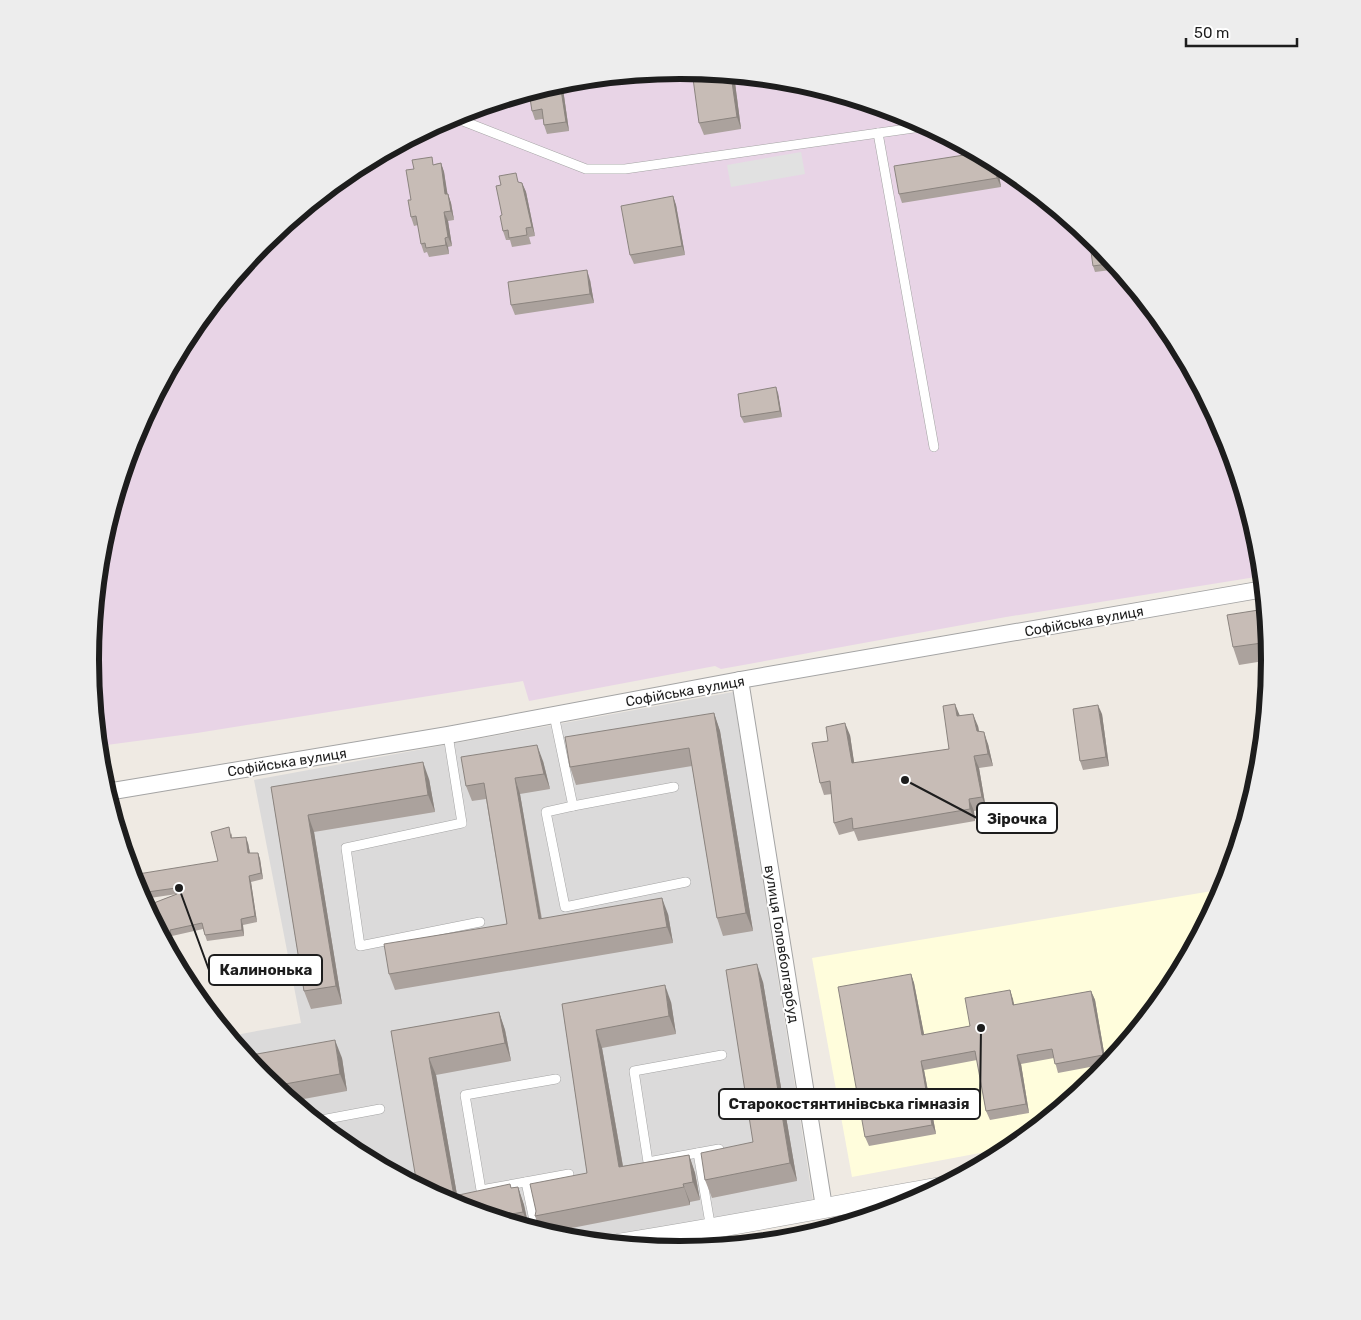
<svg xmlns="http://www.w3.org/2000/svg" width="1361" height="1320" font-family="Rubik,sans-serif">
<rect width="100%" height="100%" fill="#efeae3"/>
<polygon fill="#dbdada" points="733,692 813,1201 586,1241 565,1239 454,1205 352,1150 263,1077 230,1036 301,1023 254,780"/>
<polygon fill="#e8d4e6" points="681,70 796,81 907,115 1009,170 1098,243 1171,332 1226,434 1259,545 1262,576 1006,617 721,669 715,666 529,701 523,681 197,733 99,746 91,660 102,545 136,434 190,332 264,243 353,169 455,115 566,81"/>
<polygon fill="#fffddc" points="1224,889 1171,988 1097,1077 1012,1147 852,1177 812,958"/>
<polygon fill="#e1e1e1" points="801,152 805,174 731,187 727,165"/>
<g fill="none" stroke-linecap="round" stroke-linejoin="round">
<g stroke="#a4a4a4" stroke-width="10">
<g id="service">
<polyline points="445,120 463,121 586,169 625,169 928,126"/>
<polyline points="878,133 934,447"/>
<polyline points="554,715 573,806 546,812 565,907 686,882"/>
<polyline points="448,735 462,823 346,848 360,946 480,922"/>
<polyline points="573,806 674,787"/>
<polyline points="556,1079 465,1095 481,1190 569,1174"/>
<polyline points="316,1121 380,1109"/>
<polyline points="719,1149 648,1162 634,1071 722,1055"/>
<polyline points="698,1153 714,1247"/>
<polyline points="526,1182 536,1230"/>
</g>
</g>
<g stroke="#a4a4a4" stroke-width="18">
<g id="minor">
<polyline points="740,680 824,1207"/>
<polyline points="107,792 448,735 740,680 1264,589"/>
</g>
</g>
<g stroke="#a4a4a4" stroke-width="21">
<path id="tertiary" d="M618,1244C726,1227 833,1206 941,1187"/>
</g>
<use href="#service" stroke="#fff" stroke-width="9"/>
<use href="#minor" stroke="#fff" stroke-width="16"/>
<use href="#tertiary" stroke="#fff" stroke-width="20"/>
</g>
<g fill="#aba29d">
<polygon points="734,75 741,129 704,135 699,123"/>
<polygon points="562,82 569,131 547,134 544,125 543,119 535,120 532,111"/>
<polygon points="441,163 444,172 447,194 448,194 451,203 454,220 448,221 452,246 448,247 449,254 429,257 427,252 424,253 421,244 418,225 414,226 411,217 411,200 435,164"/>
<polygon points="997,163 1001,187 902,203 899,194"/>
<polygon points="520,182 522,183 526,192 535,236 529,237 531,244 512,247 510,240 506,240 503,231 502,215"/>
<polygon points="673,196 676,205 685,255 634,264 630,255"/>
<polygon points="1104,251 1119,269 1095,272 1093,266"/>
<polygon points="590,280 594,303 515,315 511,305"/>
<polygon points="778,393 782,417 744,423 741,417"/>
<polygon points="1265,609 1270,660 1239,665 1233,647"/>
<polygon points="714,713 720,731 753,931 723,936 717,918 692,766 576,785 570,767"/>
<polygon points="1102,714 1109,766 1083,770 1080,761"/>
<polygon points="960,716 978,726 979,731 988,744 993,766 979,768 986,809 974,811 975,821 858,841 854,831 839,835 834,823 832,794 824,795 820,783 828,741 850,735 854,763 949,749"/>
<polygon points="543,761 550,789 520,794 542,919 668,914 673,943 395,990 389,974 507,924 486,799 472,801 466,786"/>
<polygon points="429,779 435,812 314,832 342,1004 311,1009 304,991 271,787"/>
<polygon points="232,833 232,838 248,843 250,853 258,853 260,859 263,879 251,882 257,922 243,925 244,936 207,941 203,929 172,936 174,947 169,948 146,906 177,894 143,899 135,886 218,861"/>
<polygon points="911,974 914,983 924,1035 970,1026 1010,990 1014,1005 1091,991 1095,1000 1106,1064 1058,1073 1054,1058 1021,1064 1029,1113 990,1120 986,1111 977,1060 924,1070 936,1134 869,1146 865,1137"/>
<polygon points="763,982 797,1181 712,1198 705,1180 753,1142"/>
<polygon points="671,1002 676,1034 602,1048 623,1166 689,1155 695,1173 700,1200 690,1202 690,1205 546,1233 540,1231 535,1216 587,1173 562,1004"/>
<polygon points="499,1012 505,1030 511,1061 436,1075 457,1195 518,1187 524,1205 529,1228 454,1205 391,1031"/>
<polygon points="342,1058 347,1091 293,1101 263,1077"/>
</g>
<g fill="#8b847f">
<polygon points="731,75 734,75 741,129 737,117"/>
<polygon points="562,82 569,131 566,122 560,83"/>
<polygon points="995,162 997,163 1001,187 997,178"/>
<polygon points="441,163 444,172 449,203 445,194"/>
<polygon points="522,183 526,192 535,236 532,227"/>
<polygon points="448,194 451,203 454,220 451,211"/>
<polygon points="673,196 676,205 685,255 682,246"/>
<polygon points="444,212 448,221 452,246 448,237"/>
<polygon points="445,238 448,247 449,254 446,245"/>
<polygon points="587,270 590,280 594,303 590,294"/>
<polygon points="776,387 778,393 782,417 780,411"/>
<polygon points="955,704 960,716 957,716"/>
<polygon points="1098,705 1102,714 1109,766 1106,757"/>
<polygon points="714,713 720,731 753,931 746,913"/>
<polygon points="973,714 978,726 981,743 977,731"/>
<polygon points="845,723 850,735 856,775 852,763"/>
<polygon points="984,732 988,744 993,766 988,754"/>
<polygon points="537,745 543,761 550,789 544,774"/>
<polygon points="974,756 979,768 986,809 982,797"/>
<polygon points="423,762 429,779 435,812 428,795"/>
<polygon points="515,778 520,794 544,935 539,919"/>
<polygon points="969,799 974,811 975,821 970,809"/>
<polygon points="308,815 314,832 342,1004 336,986"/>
<polygon points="246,837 248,843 251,859 248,853"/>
<polygon points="258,853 260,859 263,879 261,873"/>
<polygon points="249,876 251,882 257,922 255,916"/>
<polygon points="662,898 668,914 673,943 667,927"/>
<polygon points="241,919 243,925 244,936 242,930"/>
<polygon points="170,930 172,936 174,947 172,941"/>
<polygon points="757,964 763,982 797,1181 790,1163"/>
<polygon points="911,974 914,983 926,1044 922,1035"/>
<polygon points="665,985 671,1002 676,1034 669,1016"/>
<polygon points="1010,990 1013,999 1016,1014 1013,1005"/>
<polygon points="1091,991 1095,1000 1106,1064 1103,1055"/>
<polygon points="499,1012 505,1030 511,1061 505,1043"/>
<polygon points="596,1030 602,1048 626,1184 619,1167"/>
<polygon points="335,1040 342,1058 347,1091 340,1074"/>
<polygon points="1017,1055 1021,1064 1029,1113 1026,1104"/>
<polygon points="429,1058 436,1075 459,1206 454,1196"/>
<polygon points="921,1061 924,1070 936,1134 932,1125"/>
<polygon points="689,1155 695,1173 700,1200 693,1182"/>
<polygon points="683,1184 690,1202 690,1205"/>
<polygon points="518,1187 524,1205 529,1228 523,1212"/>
</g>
<g fill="#c7bcb6" stroke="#8b847f">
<polygon points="692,71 731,75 737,117 699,123"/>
<polygon points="560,83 566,122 544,125 542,109 532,111 529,92"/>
<polygon points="977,153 995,162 997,178 899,194 894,166"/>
<polygon points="432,157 433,165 441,163 445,194 448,194 451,211 444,212 448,237 445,238 446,245 426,248 425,243 421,244 416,216 411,217 408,200 411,200 406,170 414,169 412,160"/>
<polygon points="516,173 518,182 522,183 532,227 526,228 527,235 509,238 508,230 503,231 500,216 502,215 496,186 501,185 499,176"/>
<polygon points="673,196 682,246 630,255 621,206"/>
<polygon points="1104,251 1114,263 1093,266 1091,252"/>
<polygon points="587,270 590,294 511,305 508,282"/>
<polygon points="776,387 780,411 741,417 738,394"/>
<polygon points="1265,609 1269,642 1233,647 1227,615"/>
<polygon points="955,704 957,716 973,714 977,731 984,732 988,754 974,756 982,797 969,799 970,809 853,829 852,818 834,823 830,781 820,783 812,743 828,741 826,727 845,723 852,763 949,749 943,706"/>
<polygon points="1098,705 1106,757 1080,761 1073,709"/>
<polygon points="714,713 746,913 717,918 689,748 570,767 565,737"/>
<polygon points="537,745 544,774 515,778 539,919 662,898 667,927 389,974 384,944 507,924 484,783 466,786 461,757"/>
<polygon points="423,762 428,795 308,815 336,986 304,991 271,787"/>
<polygon points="229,827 231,838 246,837 248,853 258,853 261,873 249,876 255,916 241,919 242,930 205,935 202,923 170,930 172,941 165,942 146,906 177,894 176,888 140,893 135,886 132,875 218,861 211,832"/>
<polygon points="757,964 790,1163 705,1180 701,1153 753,1142 726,970"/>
<polygon points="911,974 922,1035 970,1026 965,998 1010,990 1013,1005 1091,991 1103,1055 1055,1064 1052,1049 1017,1055 1026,1104 986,1111 975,1051 921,1061 932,1125 865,1137 838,987"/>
<polygon points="665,985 669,1016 596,1030 619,1167 689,1155 693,1182 683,1184 684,1187 535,1216 536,1211 530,1184 587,1173 562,1004"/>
<polygon points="499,1012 505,1043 429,1058 454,1196 510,1184 511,1188 518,1187 523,1212 495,1217 454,1205 417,1185 391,1031"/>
<polygon points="335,1040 340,1074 274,1086 263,1077 246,1056"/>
</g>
<g text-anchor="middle" stroke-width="4" stroke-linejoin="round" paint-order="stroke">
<g font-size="14" fill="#1d1d1d" stroke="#fff">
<text transform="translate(1084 621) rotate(-10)" y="5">Софійська вулиця</text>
<text transform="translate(685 691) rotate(-10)" y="5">Софійська вулиця</text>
<text transform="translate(287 762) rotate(-9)" y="5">Софійська вулиця</text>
<text transform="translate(782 944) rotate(81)" y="5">вулиця Головболгарбуд</text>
</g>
</g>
<path d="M0 0H1361V1320H0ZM99 660a581 581 0 1 1 1162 0a581 581 0 1 1-1162 0Z" fill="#ededed" fill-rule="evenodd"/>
<path fill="none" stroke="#1d1d1d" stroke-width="6" d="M99 660a581 581 0 1 1 1162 0a581 581 0 1 1-1162 0Z"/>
<path fill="none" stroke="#1d1d1d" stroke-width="2" d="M905 780L977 818M179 888L209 970M981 1028L980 1104"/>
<g fill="#1d1d1d" stroke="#fff" stroke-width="2">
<circle cx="905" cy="780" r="5"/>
<circle cx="179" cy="888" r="5"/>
<circle cx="981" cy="1028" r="5"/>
</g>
<g fill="#fff" stroke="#1d1d1d" stroke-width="2">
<rect x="977" y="803" width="80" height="30" rx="5"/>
<rect x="209" y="955" width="113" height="30" rx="5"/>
<rect x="719" y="1089" width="261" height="30" rx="5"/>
</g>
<g font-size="15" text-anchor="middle" font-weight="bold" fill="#1d1d1d">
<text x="1017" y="824">Зірочка</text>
<text x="266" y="975">Калинонька</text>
<text x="849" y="1109">Старокостянтинівська гімназія</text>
</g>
<path d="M1186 38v8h111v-8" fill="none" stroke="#1d1d1d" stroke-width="2.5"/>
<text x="1194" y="38" font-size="15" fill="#1d1d1d" stroke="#ffffff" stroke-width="4" paint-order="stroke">50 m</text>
</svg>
